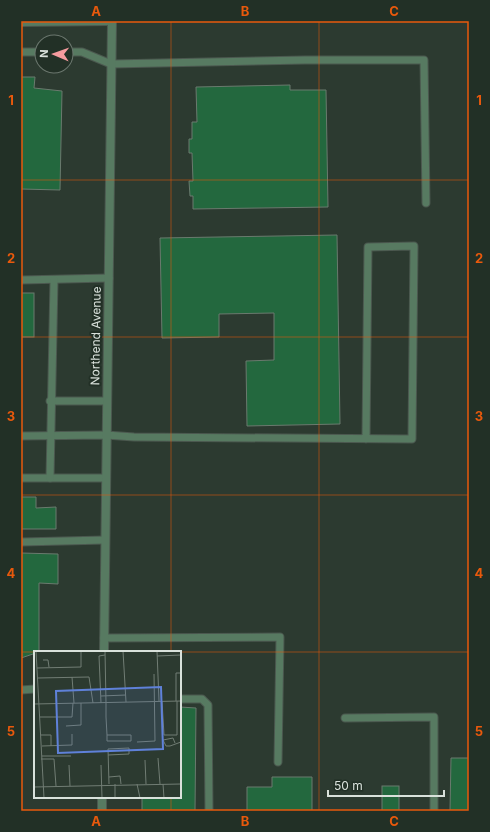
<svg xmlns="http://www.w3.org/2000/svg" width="490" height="832" font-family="Inter,sans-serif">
<rect width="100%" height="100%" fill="#2c3a30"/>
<g fill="#23683e" stroke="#6a7a6e">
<polygon points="21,77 35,77 34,88 62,91 60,190 21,189"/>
<polygon points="290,85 290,90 326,90 328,207 193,209 193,196 190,196 189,181 193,181 192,153 189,153 189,139 192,139 192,122 197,122 196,87"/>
<polygon points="337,235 340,424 247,426 246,361 274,360 274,313 219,314 219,337 162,338 160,238"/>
<rect x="21" y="293" width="13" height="44"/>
<polygon points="21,497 36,497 36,508 56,507 56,529 21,529"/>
<polygon points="21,553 58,554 58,584 39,583 39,652 21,658"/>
<polygon points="180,707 196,708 195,811 142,811 142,797 180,797"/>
<polygon points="451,758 469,758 469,811 450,811"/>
<polygon points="272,777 312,777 312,811 247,811 247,787 272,787"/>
<rect x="382" y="786" width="17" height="25"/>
</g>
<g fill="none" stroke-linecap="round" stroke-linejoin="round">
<g stroke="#4b584f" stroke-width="9">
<g id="service">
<polyline points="21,52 42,52"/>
<polyline points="66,52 82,52 111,64 305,60 424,60 426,203"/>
<polyline points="21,280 109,278"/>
<polyline points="50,401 107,401"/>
<polyline points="21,436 106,435 134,437 412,439 414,246 368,247 366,439"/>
<polyline points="21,478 106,478"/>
<polyline points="50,478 54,280"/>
<polyline points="21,542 105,540"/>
<polyline points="104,638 280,637 278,762"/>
<polyline points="21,690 35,689"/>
<polyline points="180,699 202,699 208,705 209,811"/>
<polyline points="345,718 434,717 434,811"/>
</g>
</g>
<g stroke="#4b584f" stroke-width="10">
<g id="minor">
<polyline points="21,22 107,21"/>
<polyline points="104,652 112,21"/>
<polyline points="102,811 102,797"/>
</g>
</g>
<use href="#service" stroke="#577a61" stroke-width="7"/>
<use href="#minor" stroke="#577a61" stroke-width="8"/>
</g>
<path fill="none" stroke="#e8590c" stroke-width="1" stroke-opacity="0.55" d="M171,21V652M319,21V811M21,180H469M21,337H469M21,495H469M21,652H35M180,652H469M171,797V811"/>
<g text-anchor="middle" stroke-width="4" stroke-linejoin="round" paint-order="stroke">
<g font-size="12" fill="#d9e1db" stroke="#223026">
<text transform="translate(96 336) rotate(-89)" y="4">Northend Avenue</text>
</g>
</g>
<g transform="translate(34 651)">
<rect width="147" height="147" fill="#2c3a30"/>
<path fill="none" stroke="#717d74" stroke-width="1" d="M2,0L10,147M71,0L72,52V66L73,84V90H97V84H73M89,0L92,51M123,0L125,50M123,5L147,4M9,9H14L15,16M3,17L47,16V0M38,26L40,52M4,27L55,26L59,52M67,45L92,44M128,50L130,84H143V50M142,50V22H147M67,52L65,5L71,4M0,53L147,50M6,66H38L39,52M32,75L47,74V52M7,84H17V95M103,91L121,90L120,23M141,92L139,87L129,89L132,95H136L147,91M8,95L38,94V83M74,104L95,103V97L74,98L75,133M8,105H37M124,107L126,133M7,108H20L22,135M111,109L112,133M35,114L36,135M67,114L68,147M75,126L86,125L87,133M81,133V147M103,133L106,147M129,133L130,147M0,136L147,133"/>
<path fill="#5f81d9" fill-opacity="0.15" stroke="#5f81d9" stroke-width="2" d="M127,36L129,98L24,102L22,40Z"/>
<rect width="147" height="147" fill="none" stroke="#d9e1db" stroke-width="2"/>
</g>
<rect width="490" height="832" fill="none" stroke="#223026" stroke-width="44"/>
<g transform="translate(54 54) rotate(272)"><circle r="19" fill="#223026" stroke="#6b776e"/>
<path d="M0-3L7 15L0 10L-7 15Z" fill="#f59b9e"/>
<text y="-6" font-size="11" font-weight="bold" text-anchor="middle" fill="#d9e1db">N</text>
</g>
<path d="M328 790v6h116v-6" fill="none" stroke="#d9e1db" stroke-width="2"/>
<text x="334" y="790" font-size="12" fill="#d9e1db" stroke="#223026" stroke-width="3" paint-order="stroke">50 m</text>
<rect x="22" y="22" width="446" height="788" fill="none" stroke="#e8590c" stroke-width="1.5"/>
<g font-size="13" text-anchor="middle" font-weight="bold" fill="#e8590c">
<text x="96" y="16">A</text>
<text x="245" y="16">B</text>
<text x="394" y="16">C</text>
<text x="11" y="105">1</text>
<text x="479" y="105">1</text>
<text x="11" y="263">2</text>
<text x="479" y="263">2</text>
<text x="11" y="421">3</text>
<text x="479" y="421">3</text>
<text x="11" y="578">4</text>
<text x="479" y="578">4</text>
<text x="11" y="736">5</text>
<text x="479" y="736">5</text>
<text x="96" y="826">A</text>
<text x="245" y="826">B</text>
<text x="394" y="826">C</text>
</g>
</svg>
